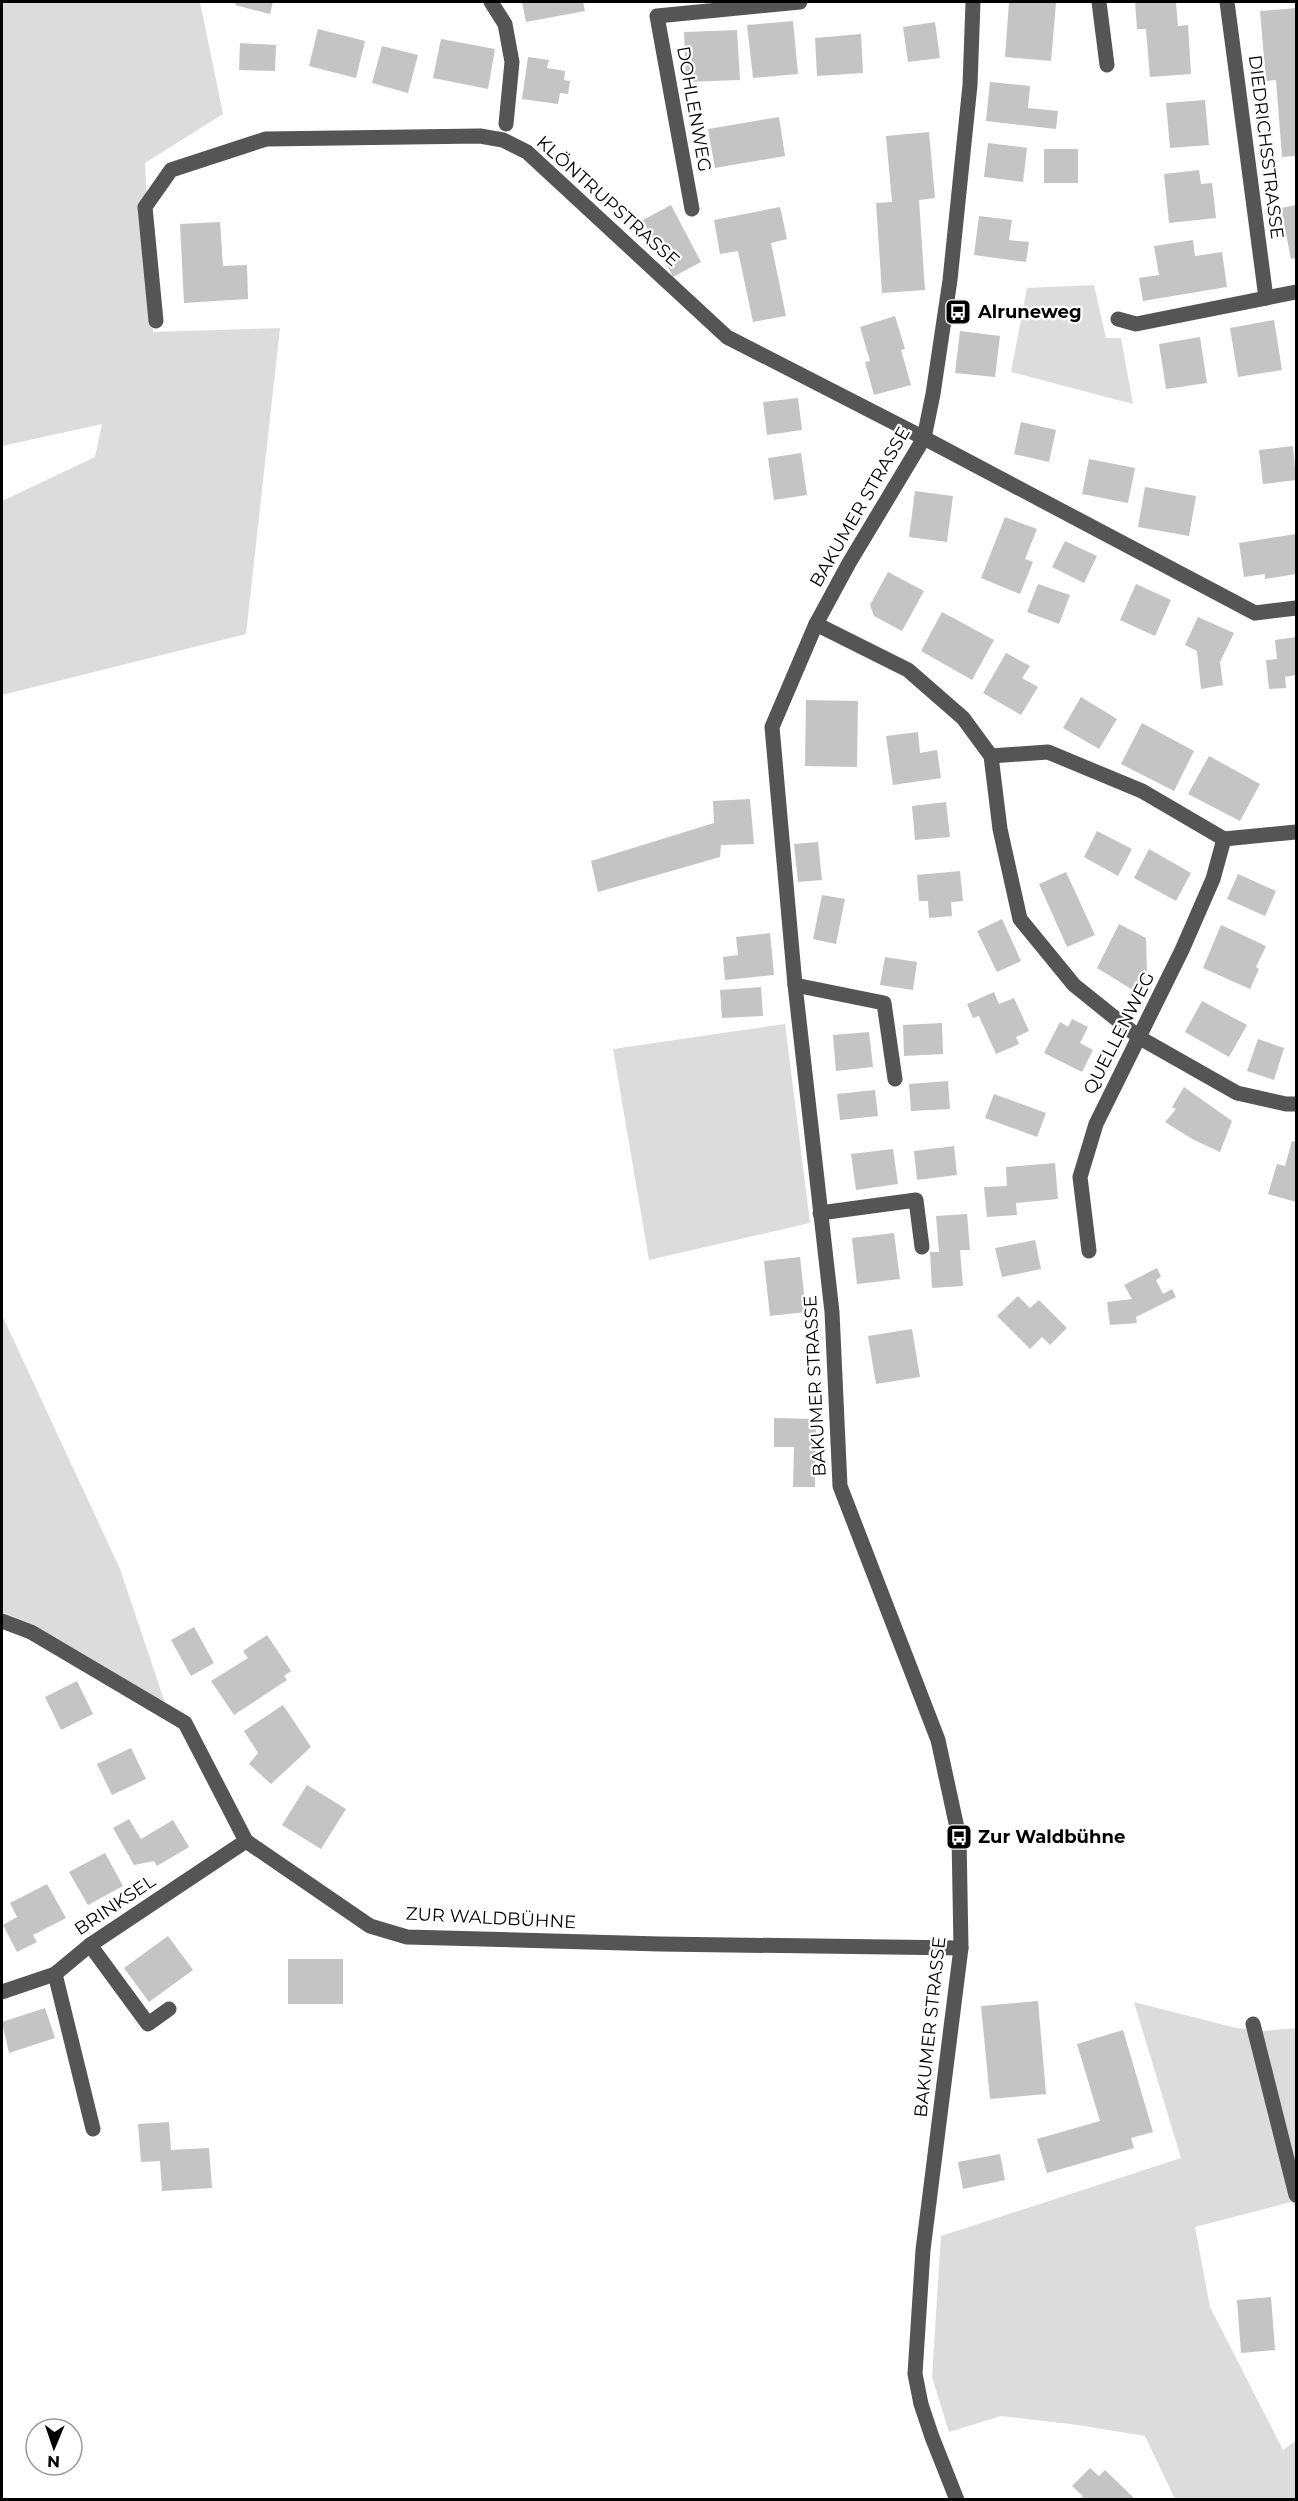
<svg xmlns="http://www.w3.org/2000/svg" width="1298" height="2501" font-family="Montserrat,sans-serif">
<rect width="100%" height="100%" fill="#fff"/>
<g fill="#dcdcdc">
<polygon points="2,2 200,2 223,114 145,163 153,332 280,328 246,634 2,695 2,501 95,457 102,424 2,446"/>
<polygon points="1094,285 1106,338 1121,338 1133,404 1011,372 1027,288"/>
<polygon points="785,1024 810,1223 649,1260 613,1049"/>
<polygon points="2,1315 120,1569 165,1703 34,1625 2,1612"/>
<polygon points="1134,2002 1236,2028 1263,2031 1296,2028 1296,2206 1291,2202 1195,2227 1210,2307 1283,2450 1296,2441 1296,2499 1175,2499 1145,2436 1078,2425 1001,2416 949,2432 932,2377 941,2236 1181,2158"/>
</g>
<g fill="#c4c4c4">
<polygon points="236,2 273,2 270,14 235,5"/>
<polygon points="522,2 583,2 585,11 526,22"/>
<polygon points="1009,2 1056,3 1051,61 1005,57"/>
<polygon points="1135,2 1176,2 1178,26 1188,25 1191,74 1150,77 1146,29 1137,29"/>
<polygon points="1296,8 1296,156 1282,157 1276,80 1266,81 1260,11"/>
<polygon points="793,21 798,74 753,78 747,25"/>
<polygon points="935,22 940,58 908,62 903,27"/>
<polygon points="318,29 365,41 356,78 309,66"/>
<polygon points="737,30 740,80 686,82 684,32"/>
<polygon points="861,34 863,73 817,76 815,38"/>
<polygon points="441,39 495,49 488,89 433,78"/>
<polygon points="240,43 276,45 275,71 239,70"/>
<polygon points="382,46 418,55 408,93 372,83"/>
<polygon points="528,57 549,60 547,68 565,71 564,80 570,81 568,94 560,93 558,104 522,99"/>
<polygon points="990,82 1030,86 1028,108 1058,111 1056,129 986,121"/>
<polygon points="1205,100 1209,145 1170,148 1166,103"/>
<polygon points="779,117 785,156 715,168 708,129"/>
<polygon points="929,132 935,198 919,200 925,290 882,293 876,203 892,202 886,136"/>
<polygon points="988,143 1027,148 1023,182 984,177"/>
<rect x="1044" y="149" width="34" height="34"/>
<polygon points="1199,170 1201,184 1212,183 1216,218 1169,223 1164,174"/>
<polygon points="671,205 701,262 673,277 643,220"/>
<polygon points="1296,205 1296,258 1291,259 1281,208"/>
<polygon points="780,207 787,239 771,243 786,316 753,322 738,251 720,254 714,220"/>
<polygon points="979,216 1012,220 1009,240 1029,242 1026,262 974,255"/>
<polygon points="220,222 223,266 247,265 248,299 184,303 180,224"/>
<polygon points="1193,240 1195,256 1222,252 1227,287 1143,301 1139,278 1159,275 1154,246"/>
<polygon points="895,316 905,349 901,350 911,385 874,395 865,362 870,361 860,327"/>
<polygon points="1274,320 1282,370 1238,377 1230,328"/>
<polygon points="960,331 1000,336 995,377 955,373"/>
<polygon points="1200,337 1207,383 1166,389 1159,344"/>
<polygon points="798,398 802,430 767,435 763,402"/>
<polygon points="1021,422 1056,430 1049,462 1014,454"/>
<polygon points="1293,446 1296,480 1263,484 1259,450"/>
<polygon points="801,453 807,495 774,500 768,458"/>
<polygon points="1089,459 1135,468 1128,503 1082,494"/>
<polygon points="1145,487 1196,496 1189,536 1138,527"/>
<polygon points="915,491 953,496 947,542 909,537"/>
<polygon points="1005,517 1037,529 1025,559 1033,562 1020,594 981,578"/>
<polygon points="1296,534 1296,574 1265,579 1265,574 1244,577 1239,543"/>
<polygon points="1065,541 1097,556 1084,583 1052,567"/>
<polygon points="888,572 924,591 902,631 874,616 870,605"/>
<polygon points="1038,584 1070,595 1059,624 1027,612"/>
<polygon points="1136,584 1171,600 1155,636 1120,620"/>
<polygon points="942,612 994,640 972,680 921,651"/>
<polygon points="1198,617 1234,633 1220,662 1223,685 1201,689 1197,651 1185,645"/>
<polygon points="1296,637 1296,675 1285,677 1286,688 1269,689 1266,660 1277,659 1275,640"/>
<polygon points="1006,653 1030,666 1022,678 1038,687 1021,715 983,693"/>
<polygon points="1081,697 1117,719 1099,749 1063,728"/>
<polygon points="806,700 858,701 857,767 805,766"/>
<polygon points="1142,723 1194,751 1174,791 1121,764"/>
<polygon points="918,732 920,753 937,750 941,778 893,785 886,736"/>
<polygon points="1209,756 1260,784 1240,821 1188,794"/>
<polygon points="750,799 754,844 721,845 720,857 598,892 591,861 714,823 713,801"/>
<polygon points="946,802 950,837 915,840 912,806"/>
<polygon points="1097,831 1132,849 1118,876 1084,857"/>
<polygon points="818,842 822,880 798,882 794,844"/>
<polygon points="1149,849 1191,873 1176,901 1134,878"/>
<polygon points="960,871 963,901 951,902 952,916 929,918 928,901 919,901 917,875"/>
<polygon points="1066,872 1095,935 1067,947 1039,884"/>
<polygon points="1238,874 1276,891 1265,916 1227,899"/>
<polygon points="822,895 845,899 836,944 813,939"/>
<polygon points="1002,919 1021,961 997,972 977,931"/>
<polygon points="1119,924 1146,938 1147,974 1136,992 1097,968"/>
<polygon points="1221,925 1266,946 1256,967 1259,969 1250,989 1203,968"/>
<polygon points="770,933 774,975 725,980 723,957 738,955 736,937"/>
<polygon points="885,957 917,962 913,990 880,985"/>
<polygon points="761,987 763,1016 722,1018 720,990"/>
<polygon points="994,992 999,1004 1014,998 1029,1031 1016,1037 1019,1044 996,1054 979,1016 973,1018 967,1004"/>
<polygon points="1202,1001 1247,1025 1229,1057 1185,1032"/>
<polygon points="1072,1019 1088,1027 1080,1043 1093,1050 1082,1072 1044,1053 1060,1022 1068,1027"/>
<polygon points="942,1023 943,1054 904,1056 903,1025"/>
<polygon points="869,1032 873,1067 836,1071 833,1035"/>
<polygon points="1258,1039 1284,1048 1274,1080 1247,1071"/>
<polygon points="948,1081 950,1109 911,1111 909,1084"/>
<polygon points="1184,1087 1232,1121 1220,1152 1192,1139 1165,1122 1176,1109 1172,1107"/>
<polygon points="875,1090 878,1116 840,1120 837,1094"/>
<polygon points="994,1094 1046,1113 1037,1137 985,1118"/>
<polygon points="1292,1141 1296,1142 1296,1202 1268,1194 1277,1164 1285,1166"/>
<polygon points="954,1146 957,1175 917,1180 914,1151"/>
<polygon points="893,1149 898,1184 856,1190 851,1154"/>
<polygon points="1055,1163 1058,1199 1016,1203 1017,1215 987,1217 984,1187 1007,1186 1006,1167"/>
<polygon points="967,1214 970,1250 960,1250 963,1286 932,1288 930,1252 939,1252 936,1216"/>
<polygon points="894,1233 900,1279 857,1284 852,1238"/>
<polygon points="1035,1240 1041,1269 1002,1277 995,1248"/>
<polygon points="800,1257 806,1312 770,1316 764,1261"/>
<polygon points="1157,1268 1161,1277 1156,1280 1163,1294 1172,1289 1176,1297 1136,1317 1137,1323 1110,1325 1107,1302 1132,1299 1124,1285"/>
<polygon points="1018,1296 1030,1308 1039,1300 1067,1328 1050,1345 1042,1337 1030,1349 997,1316"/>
<polygon points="912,1329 920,1377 876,1384 868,1336"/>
<polygon points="774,1418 816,1419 815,1487 793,1487 794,1447 774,1447"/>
<polygon points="194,1627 214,1663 191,1676 171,1640"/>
<polygon points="267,1635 291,1671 284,1676 287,1680 234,1715 211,1681 248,1658 243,1651"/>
<polygon points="77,1681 93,1714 61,1730 45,1697"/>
<polygon points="283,1705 311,1747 271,1784 249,1764 258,1753 244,1731"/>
<polygon points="131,1748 146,1779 112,1795 97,1764"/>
<polygon points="307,1785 346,1809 321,1849 282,1825"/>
<polygon points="129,1819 141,1839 173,1820 189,1847 157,1866 154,1861 134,1865 113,1828"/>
<polygon points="105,1853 123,1886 88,1905 69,1872"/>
<polygon points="47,1884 66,1918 33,1935 37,1942 17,1952 3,1925 17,1917 10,1903"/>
<polygon points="168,1936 193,1970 149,2002 124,1968"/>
<rect x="288" y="1959" width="55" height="45"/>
<polygon points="1038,2001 1046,2094 990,2099 981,2006"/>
<polygon points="45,2008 55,2038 9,2053 2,2022"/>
<polygon points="1123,2030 1153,2132 1131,2138 1134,2148 1047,2173 1037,2139 1100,2121 1077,2044"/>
<polygon points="169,2122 171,2150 209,2148 212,2188 162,2191 160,2161 141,2162 138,2124"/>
<polygon points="1000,2154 1005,2180 963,2189 958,2162"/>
<polygon points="1271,2297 1275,2350 1241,2353 1237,2300"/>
<polygon points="1090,2468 1099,2476 1105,2470 1136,2500 1080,2500 1083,2496 1072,2486"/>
</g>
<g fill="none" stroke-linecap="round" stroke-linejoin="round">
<g stroke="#555" stroke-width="15">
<polyline points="491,2 505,24 512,62 506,124"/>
<polyline points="1099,2 1107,65"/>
<polyline points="1227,2 1266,298"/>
<polyline points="692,209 657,16 800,2"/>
<polyline points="1118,319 1136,324 1296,292"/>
<polyline points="156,321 145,207 171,170 266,139 480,136 503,140 527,152 727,337 924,438 1255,613 1296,608"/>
<polyline points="816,624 908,670 963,718 991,756 1000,829 1020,919 1074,985 1140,1038 1237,1093 1286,1104 1296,1104"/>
<polyline points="991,756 1048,752 1142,791 1224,839 1296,832"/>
<polyline points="795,985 884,1003 895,1079"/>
<polyline points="820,1213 916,1200 922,1247"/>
<polyline points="1089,1251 1080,1177 1096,1124 1182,950 1213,879 1224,839"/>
<polyline points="2,1621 31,1632 185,1723 246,1841 370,1926 407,1937 660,1944 961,1948"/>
<polyline points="90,1945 148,2024 169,2009"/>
<polyline points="55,1974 93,2129"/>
<polyline points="2,1992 55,1974 90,1945 246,1841"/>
<polyline points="1253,2024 1296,2195"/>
<polyline points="957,2500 932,2437 921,2404 915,2374 923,2250 961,1948 959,1837 938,1740 840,1486 832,1312 795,985 772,727 816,624 849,563 924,438 933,394 950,280 970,85 973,2"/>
</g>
</g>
<defs>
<g id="bus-square" transform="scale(1.35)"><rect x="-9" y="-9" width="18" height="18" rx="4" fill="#000" stroke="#fff"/><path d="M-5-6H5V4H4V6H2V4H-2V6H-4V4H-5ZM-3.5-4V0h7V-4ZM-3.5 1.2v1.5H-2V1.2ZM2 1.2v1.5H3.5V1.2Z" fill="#fff"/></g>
</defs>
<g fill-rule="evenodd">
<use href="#bus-square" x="958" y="312"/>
<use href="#bus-square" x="959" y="1837"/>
</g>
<g text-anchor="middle" stroke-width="4.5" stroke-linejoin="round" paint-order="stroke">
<g font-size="18" fill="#000" stroke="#fff">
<text transform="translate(694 109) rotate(80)" y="6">DOHLENWEG</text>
<text transform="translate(1266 147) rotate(83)" y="6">DIEDRICHSSTRASSE</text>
<text transform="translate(608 201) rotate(42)" y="6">KLÖNTRUPSTRASSE</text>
<text transform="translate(860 507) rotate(-60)" y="6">BAKUMER STRASSE</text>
<text transform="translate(1119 1033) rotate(-63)" y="6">QUELLENWEG</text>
<text transform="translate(815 1386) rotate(-93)" y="6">BAKUMER STRASSE</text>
<text transform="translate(115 1905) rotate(-34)" y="6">BRINKSEL</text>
<text transform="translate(491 1918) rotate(3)" y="6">ZUR WALDBÜHNE</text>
<text transform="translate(930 2027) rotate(-84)" y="6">BAKUMER STRASSE</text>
</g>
<g font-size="18" font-weight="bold" fill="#000" stroke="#fff" text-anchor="start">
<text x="978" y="318">Alruneweg</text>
<text x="978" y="1843">Zur Waldbühne</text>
</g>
</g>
<rect width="1298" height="2501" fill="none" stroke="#000000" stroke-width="6"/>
<g transform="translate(54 2447) rotate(182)"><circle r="28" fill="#ffffff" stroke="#999999" stroke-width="1.5"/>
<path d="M0-4.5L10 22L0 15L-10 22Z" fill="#000000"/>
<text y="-9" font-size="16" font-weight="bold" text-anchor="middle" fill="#000000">N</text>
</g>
</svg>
